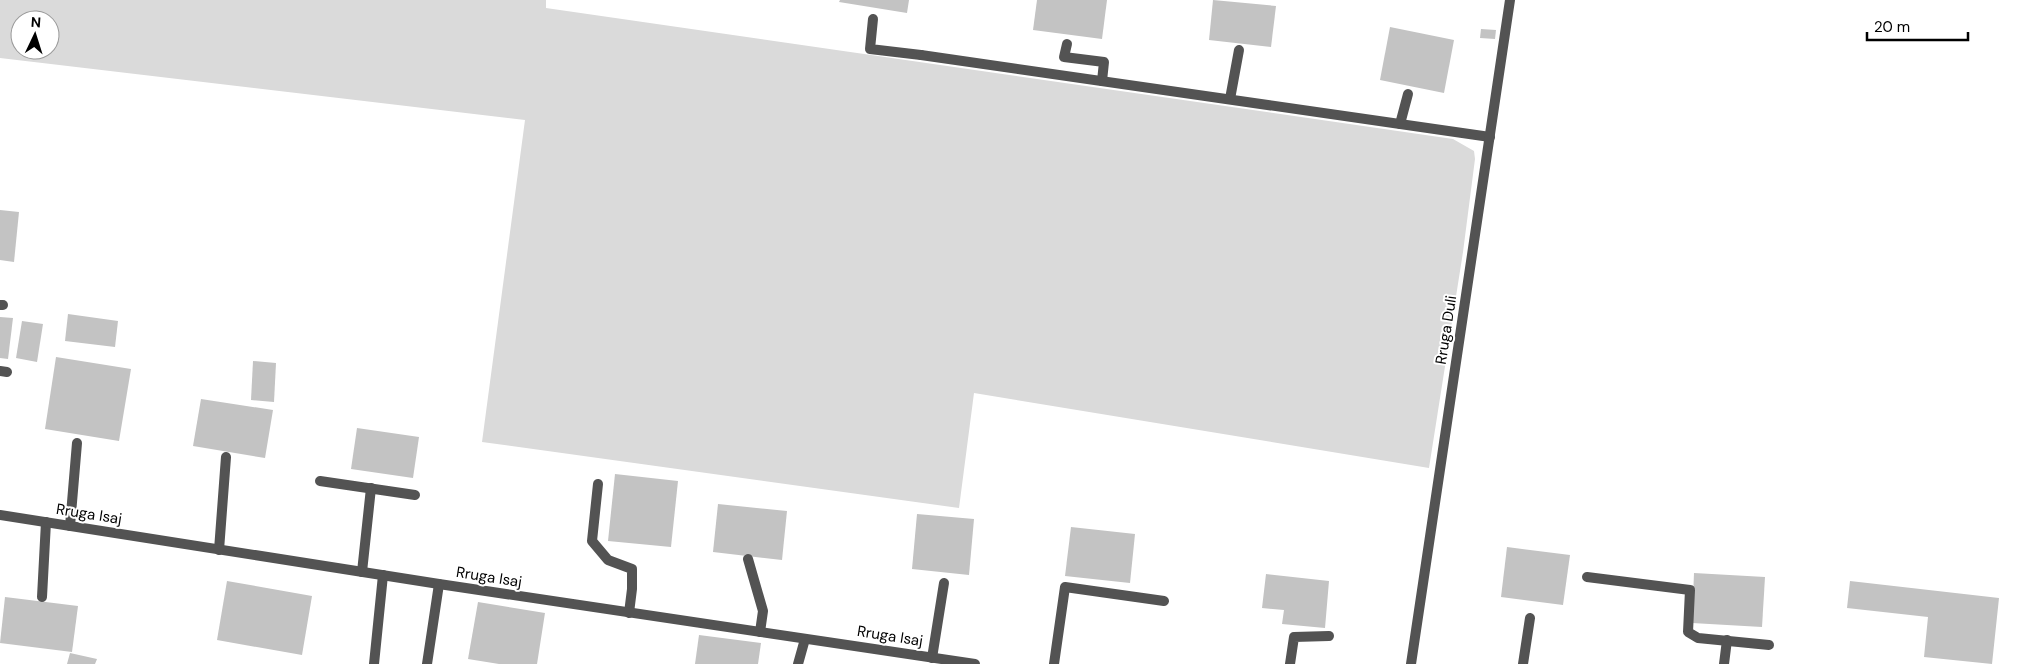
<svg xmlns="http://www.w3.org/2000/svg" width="2037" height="664" font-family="'DM Sans',sans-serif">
<rect width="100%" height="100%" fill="#fff"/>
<path fill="#dadada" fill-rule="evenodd" d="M0,0H546V8L1453,139L1474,151L1475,159L1463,252L1429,468L974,393L959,508L482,442L525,120L0,58ZM20,20H50V50H20Z"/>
<g fill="#c3c3c3">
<polygon points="840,0 909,0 907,13 839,2"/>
<polygon points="1037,0 1107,0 1102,39 1033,30"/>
<polygon points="1213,0 1276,6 1271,47 1209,40"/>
<polygon points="1390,27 1454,40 1444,93 1380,80"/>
<polygon points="1481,29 1496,30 1495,39 1480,38"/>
<polygon points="0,210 19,212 14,262 0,260"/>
<polygon points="68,314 118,321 115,347 65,341"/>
<polygon points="0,317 13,318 8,359 0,358"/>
<polygon points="22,321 43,324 37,362 16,358"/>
<polygon points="56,357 131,369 119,441 45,429"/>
<polygon points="253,361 276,363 274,402 251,400"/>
<polygon points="201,399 273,410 265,458 193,446"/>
<polygon points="357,428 419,437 413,478 351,469"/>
<polygon points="615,474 678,481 671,547 608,541"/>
<polygon points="718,504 787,511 782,560 713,552"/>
<polygon points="917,514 974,519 969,575 912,569"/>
<polygon points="1071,527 1135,534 1130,583 1065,576"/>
<polygon points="1507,547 1570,555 1563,605 1501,597"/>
<polygon points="1694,573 1765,577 1762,627 1692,623"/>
<polygon points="1266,574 1329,581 1325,628 1282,624 1284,610 1262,608"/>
<polygon points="227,581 312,596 302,655 217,640"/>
<polygon points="1850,581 1999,598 1992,664 1924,657 1928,617 1847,608"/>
<polygon points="5,597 78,606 72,652 0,643"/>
<polygon points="478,602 545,613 537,664 499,664 468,659"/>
<polygon points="699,635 761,643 758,664 695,664"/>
<polygon points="70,653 97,659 95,664 67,664"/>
</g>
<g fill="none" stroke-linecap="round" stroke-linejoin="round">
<g stroke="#535353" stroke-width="10">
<polyline points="873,19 870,49 921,55"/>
<polyline points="1067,44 1064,57 1104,62 1102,81"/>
<polyline points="1230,99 1239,50"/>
<polyline points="1400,124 1408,94"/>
<polyline points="0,305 3,305"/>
<polyline points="0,371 7,372"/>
<polyline points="320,481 415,495"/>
<polyline points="598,484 592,541 608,560 632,569 632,589 629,613"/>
<polyline points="70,526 77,443"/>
<polyline points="219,550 226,457"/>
<polyline points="748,559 763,611 760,632"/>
<polyline points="362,572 371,488"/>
<polyline points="1587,577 1690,590 1688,632 1698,638 1769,645"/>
<polyline points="42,597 46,522"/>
<polyline points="932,658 944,583"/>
<polyline points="374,664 383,575"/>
<polyline points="798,664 805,639"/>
<polyline points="1054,664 1065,587 1164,601"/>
<polyline points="1290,664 1294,637 1329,636"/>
<polyline points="1523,664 1530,618"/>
<polyline points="1724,664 1727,640"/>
</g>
<g stroke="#535353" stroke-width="10">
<polyline points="921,55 1490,137"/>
<polyline points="0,515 439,584 975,664"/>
<polyline points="427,664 439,584"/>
<polyline points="1411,664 1510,0"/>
</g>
</g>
<g text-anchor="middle" stroke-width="4" stroke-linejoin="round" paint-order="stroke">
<g font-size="15" fill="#000" stroke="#fff">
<text transform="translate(1446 330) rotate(-81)" y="5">Rruga Duli</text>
<text transform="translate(89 514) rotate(9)" y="5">Rruga Isaj</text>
<text transform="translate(489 577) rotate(9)" y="5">Rruga Isaj</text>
<text transform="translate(890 636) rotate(9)" y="5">Rruga Isaj</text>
</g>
</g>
<g transform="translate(35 35) rotate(4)"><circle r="24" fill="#ffffff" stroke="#999999"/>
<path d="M0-4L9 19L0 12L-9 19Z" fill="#000000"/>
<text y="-8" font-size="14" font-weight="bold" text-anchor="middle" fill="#000000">N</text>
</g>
<path d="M1867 32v8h101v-8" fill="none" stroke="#000000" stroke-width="2.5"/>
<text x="1874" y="32" font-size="15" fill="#000000" stroke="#ffffff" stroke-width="4" paint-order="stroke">20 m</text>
</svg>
